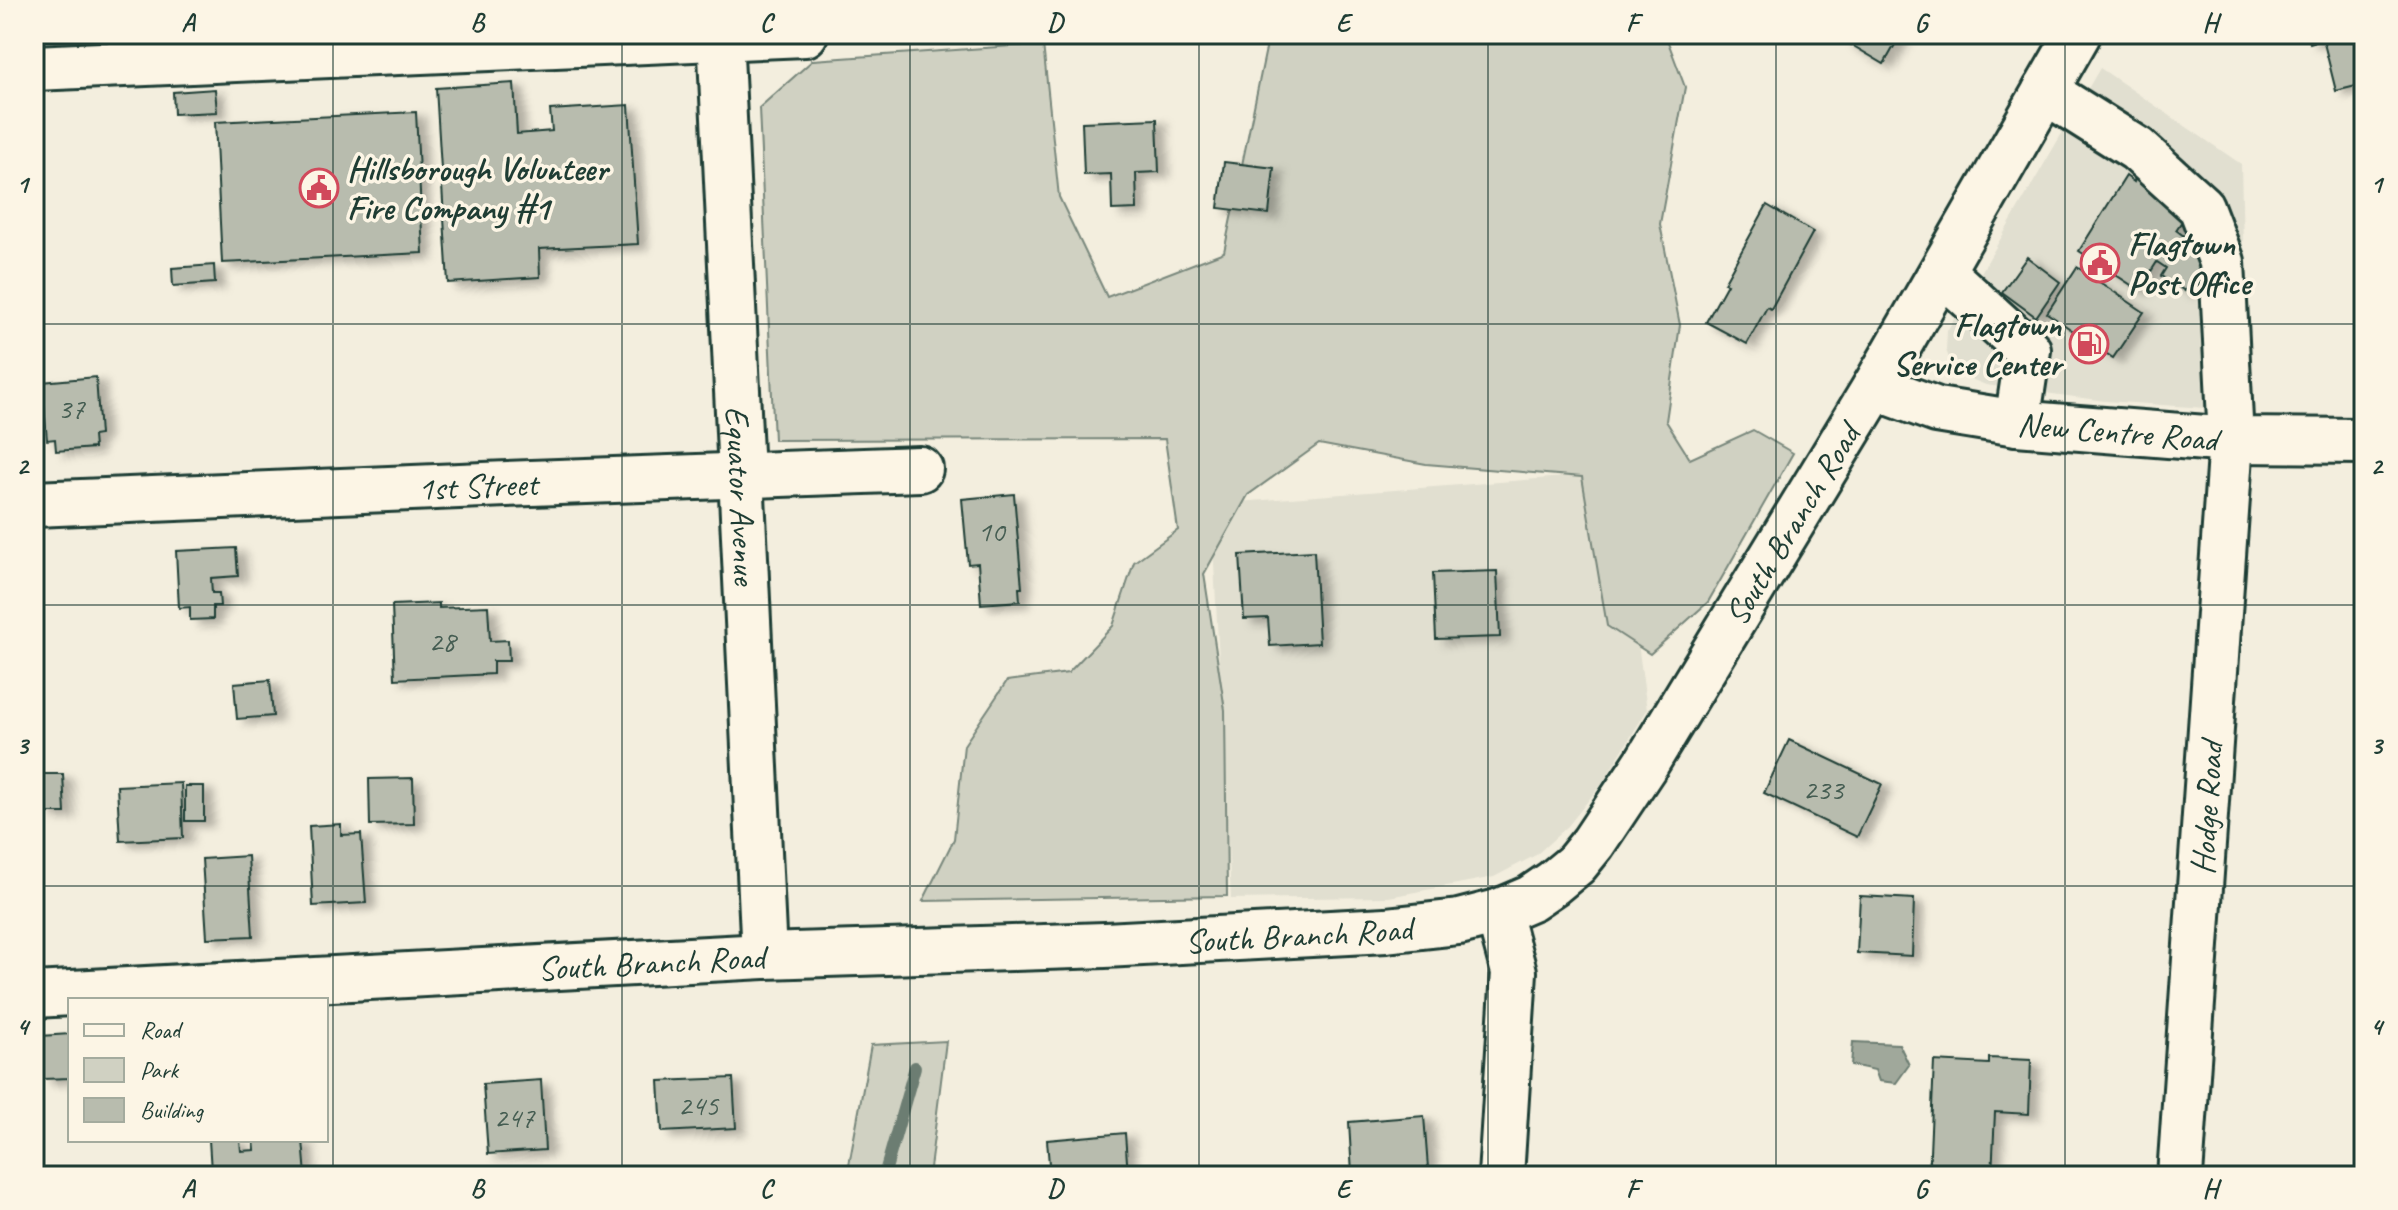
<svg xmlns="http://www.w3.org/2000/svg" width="2398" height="1210" font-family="Caveat,sans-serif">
<defs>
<filter id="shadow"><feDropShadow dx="9" dy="5" stdDeviation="4" flood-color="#0004"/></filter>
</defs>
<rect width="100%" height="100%" fill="#f3eede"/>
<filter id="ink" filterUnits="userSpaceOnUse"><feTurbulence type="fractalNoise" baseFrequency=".0125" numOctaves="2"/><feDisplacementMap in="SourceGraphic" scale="16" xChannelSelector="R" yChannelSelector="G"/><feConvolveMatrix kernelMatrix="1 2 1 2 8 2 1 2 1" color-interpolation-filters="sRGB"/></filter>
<g filter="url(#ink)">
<g fill="#e1dfd0">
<polygon points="2100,68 2241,164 2247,411 2105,401 1986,385 1966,377 1952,366 1946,350 1947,331"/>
<polygon points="1615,473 1647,710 1603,782 1568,826 1536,855 1494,877 1389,897 1231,899 1211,504"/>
</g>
<g fill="#d0d1c2" stroke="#78877b" stroke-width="2">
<polygon points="1269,34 1665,34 1685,87 1660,224 1680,325 1666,421 1690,459 1753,430 1793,453 1708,602 1650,654 1607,626 1582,477 1426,464 1319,444 1248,495 1204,574 1225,710 1227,896 923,901 954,839 964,745 1007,681 1068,673 1113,626 1134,562 1178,530 1165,439 774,440 759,108 813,60 1043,44 1059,197 1107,297 1224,252"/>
<polygon points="946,1041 929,1176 847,1176 871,1045"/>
</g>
<polygon fill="#a0a89b" stroke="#6c7d72" stroke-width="2" points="1853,1042 1899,1044 1909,1065 1896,1083 1879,1081 1875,1070 1851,1065"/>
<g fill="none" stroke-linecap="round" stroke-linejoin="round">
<polyline stroke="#6c7d72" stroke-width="12" points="884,1176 915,1067"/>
</g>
<g fill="#b8bcae" stroke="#1f3d34" stroke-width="2" filter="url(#shadow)">
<polygon points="1849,34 1901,34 1884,64 1845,41"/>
<polygon points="2308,34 2364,34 2364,84 2336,91 2323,39 2310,43"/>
<polygon points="514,83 517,134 552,131 550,110 629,105 638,244 539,249 540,277 448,283 436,88"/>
<polygon points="215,89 217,112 174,114 173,92"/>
<polygon points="416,112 423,253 222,263 215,122"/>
<polygon points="1157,119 1159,172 1136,173 1137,209 1112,210 1111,174 1084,175 1082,122"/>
<polygon points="1224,162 1274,168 1269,214 1218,208"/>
<polygon points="2126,176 2134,182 2135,178 2188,212 2176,230 2189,240 2185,246 2205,259 2185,291 2161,276 2166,268 2157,262 2139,290 2079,251"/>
<polygon points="1767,205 1813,232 1771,309 1767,307 1747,344 1706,322 1727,284 1724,283"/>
<polygon points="2027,257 2060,282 2036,317 2002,292"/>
<polygon points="214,265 215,283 173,286 172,268"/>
<polygon points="2077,267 2144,312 2113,358 2047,313"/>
<polygon points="96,377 100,435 93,436 94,448 56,451 55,439 47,440 42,382"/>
<polygon points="1014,494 1022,588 1019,588 1020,601 981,604 978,563 968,564 962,499"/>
<polygon points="236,548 238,576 211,578 212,593 219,593 220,606 213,606 213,619 190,620 190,607 179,608 176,551"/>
<polygon points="1314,551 1319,643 1270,646 1268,618 1244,619 1240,555"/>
<polygon points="1497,571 1500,637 1436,639 1433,573"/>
<polygon points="439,603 439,608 488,606 490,641 508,640 509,661 493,661 493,674 395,679 392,605"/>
<polygon points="270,680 273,716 237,719 234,683"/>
<polygon points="1789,740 1882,784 1857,837 1764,793"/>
<polygon points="43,774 63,774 65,813 44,813"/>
<polygon points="413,778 414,824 370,825 369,779"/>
<polygon points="181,783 183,838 120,841 117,786"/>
<rect x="185" y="786" width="19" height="35"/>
<polygon points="341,824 341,835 361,834 366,903 313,906 309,826"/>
<polygon points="248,856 253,936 207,938 202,859"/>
<polygon points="1860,896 1914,899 1912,956 1857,953"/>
<polygon points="70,1034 70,1078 43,1079 40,1036"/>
<polygon points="1989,1058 2031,1060 2029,1114 1995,1112 1992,1176 1929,1176 1934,1061 1989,1064"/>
<polygon points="733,1078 736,1128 662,1132 659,1081"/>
<polygon points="541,1080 545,1150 488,1154 483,1084"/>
<polygon points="1424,1116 1428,1168 1352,1174 1349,1122"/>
<polygon points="1125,1133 1128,1176 1050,1176 1047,1140"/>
<polygon points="209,1140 240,1140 241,1151 255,1150 254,1140 303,1140 306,1176 228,1176 228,1170 211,1171"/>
</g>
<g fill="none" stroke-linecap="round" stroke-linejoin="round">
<g stroke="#1f3d34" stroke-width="50">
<g id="minor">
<path id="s1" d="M720,34L764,956"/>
<polyline points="34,68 805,34"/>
<polyline points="2045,91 2137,149 2201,207 2222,262 2231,440 2180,1176"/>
<polyline points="1942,272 2028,350 2017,423"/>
<path id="s2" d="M1875,387L1937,410L2017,423L2231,440L2364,441"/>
<path id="s3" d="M34,504L531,483L920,469"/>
<polyline points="1498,912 1514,972 1501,1176"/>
<path id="s4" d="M34,995L764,956L1105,945L1386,930L1459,922L1498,912L1531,898L1553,883L1576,864L1593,843L1647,762L1875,387L2078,34"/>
</g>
</g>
<use href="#minor" stroke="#fcf5e5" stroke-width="44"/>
</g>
</g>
<path fill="none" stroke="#1f3d34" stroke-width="2" stroke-opacity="0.55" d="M333,34V1176M622,34V1176M910,34V1176M1199,34V1176M1488,34V1176M1776,34V1176M2065,34V1176M34,324H2364M34,605H2364M34,886H2364"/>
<defs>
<g id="civic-ring" transform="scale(2)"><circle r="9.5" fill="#fcf5e5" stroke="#d1495b" stroke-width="1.5"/><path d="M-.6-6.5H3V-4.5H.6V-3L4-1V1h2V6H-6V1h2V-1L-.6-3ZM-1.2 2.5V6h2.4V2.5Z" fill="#d1495b"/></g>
<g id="fuel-ring" transform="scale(2)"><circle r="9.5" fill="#fcf5e5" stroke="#d1495b" stroke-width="1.5"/><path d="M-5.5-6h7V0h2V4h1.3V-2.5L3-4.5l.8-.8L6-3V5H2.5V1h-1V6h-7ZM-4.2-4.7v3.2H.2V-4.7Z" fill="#d1495b"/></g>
</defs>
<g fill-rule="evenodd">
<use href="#civic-ring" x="319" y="188"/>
<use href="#civic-ring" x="2100" y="263"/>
<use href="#fuel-ring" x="2089" y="344"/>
</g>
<g text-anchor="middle" stroke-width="7" stroke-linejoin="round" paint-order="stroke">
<g font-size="30" fill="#455d52">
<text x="71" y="418">37</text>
<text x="991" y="541">10</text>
<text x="442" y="651">28</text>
<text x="1823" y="799">233</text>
<text x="698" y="1115">245</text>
<text x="514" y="1127">247</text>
</g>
<g font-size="34" font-weight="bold" fill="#1f3d34" stroke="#fcf5e5" text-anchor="start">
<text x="347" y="180">Hillsborough Volunteer<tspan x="347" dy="39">Fire Company #1</tspan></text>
<text x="2128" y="255">Flagtown<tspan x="2128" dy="39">Post Office</tspan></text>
<text x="2061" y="336" text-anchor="end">Flagtown<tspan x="2061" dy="39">Service Center</tspan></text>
</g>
<g font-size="34" fill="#1f3d34" stroke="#fcf5e5">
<text dy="12" stroke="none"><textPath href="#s2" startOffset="248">New Centre Road</textPath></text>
<text dy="12" stroke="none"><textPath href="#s3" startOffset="444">1st Street</textPath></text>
<text dy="12" stroke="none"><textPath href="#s1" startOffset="462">Equator Avenue</textPath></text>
<text dy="12" stroke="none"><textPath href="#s4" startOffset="1962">South Branch Road</textPath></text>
<text transform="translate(2206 808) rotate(-86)" y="12">Hodge Road</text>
<text dy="12" stroke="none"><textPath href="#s4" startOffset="1266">South Branch Road</textPath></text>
<text dy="12" stroke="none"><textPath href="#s4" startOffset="618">South Branch Road</textPath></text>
</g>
</g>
<rect width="2398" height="1210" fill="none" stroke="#fcf5e5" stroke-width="88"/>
<rect x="68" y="998" width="260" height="144" fill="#fcf5e5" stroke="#a4ab9e" stroke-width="2"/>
<rect x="84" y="1024" width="40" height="12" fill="#fcf5e5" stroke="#a4ab9e" stroke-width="2"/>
<text x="140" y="1038" font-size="24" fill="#1f3d34">Road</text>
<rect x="84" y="1058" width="40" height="24" fill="#d0d1c2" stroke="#a4ab9e" stroke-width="2"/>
<text x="140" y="1078" font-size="24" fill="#1f3d34">Park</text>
<rect x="84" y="1098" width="40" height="24" fill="#b8bcae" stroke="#a4ab9e" stroke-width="2"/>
<text x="140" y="1118" font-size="24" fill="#1f3d34">Building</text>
<rect x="44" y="44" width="2310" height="1122" fill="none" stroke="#1f3d34" stroke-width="3"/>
<g font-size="26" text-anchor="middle" font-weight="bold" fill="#1f3d34">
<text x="188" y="31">A</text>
<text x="477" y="31">B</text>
<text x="766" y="31">C</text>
<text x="1055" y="31">D</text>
<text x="1343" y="31">E</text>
<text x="1632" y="31">F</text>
<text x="1921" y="31">G</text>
<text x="2210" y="31">H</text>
<text x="22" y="193">1</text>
<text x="2376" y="193">1</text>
<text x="22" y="474">2</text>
<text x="2376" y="474">2</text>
<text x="22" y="754">3</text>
<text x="2376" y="754">3</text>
<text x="22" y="1035">4</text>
<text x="2376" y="1035">4</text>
<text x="188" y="1197">A</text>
<text x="477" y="1197">B</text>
<text x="766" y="1197">C</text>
<text x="1055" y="1197">D</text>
<text x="1343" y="1197">E</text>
<text x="1632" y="1197">F</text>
<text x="1921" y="1197">G</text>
<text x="2210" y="1197">H</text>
</g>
</svg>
